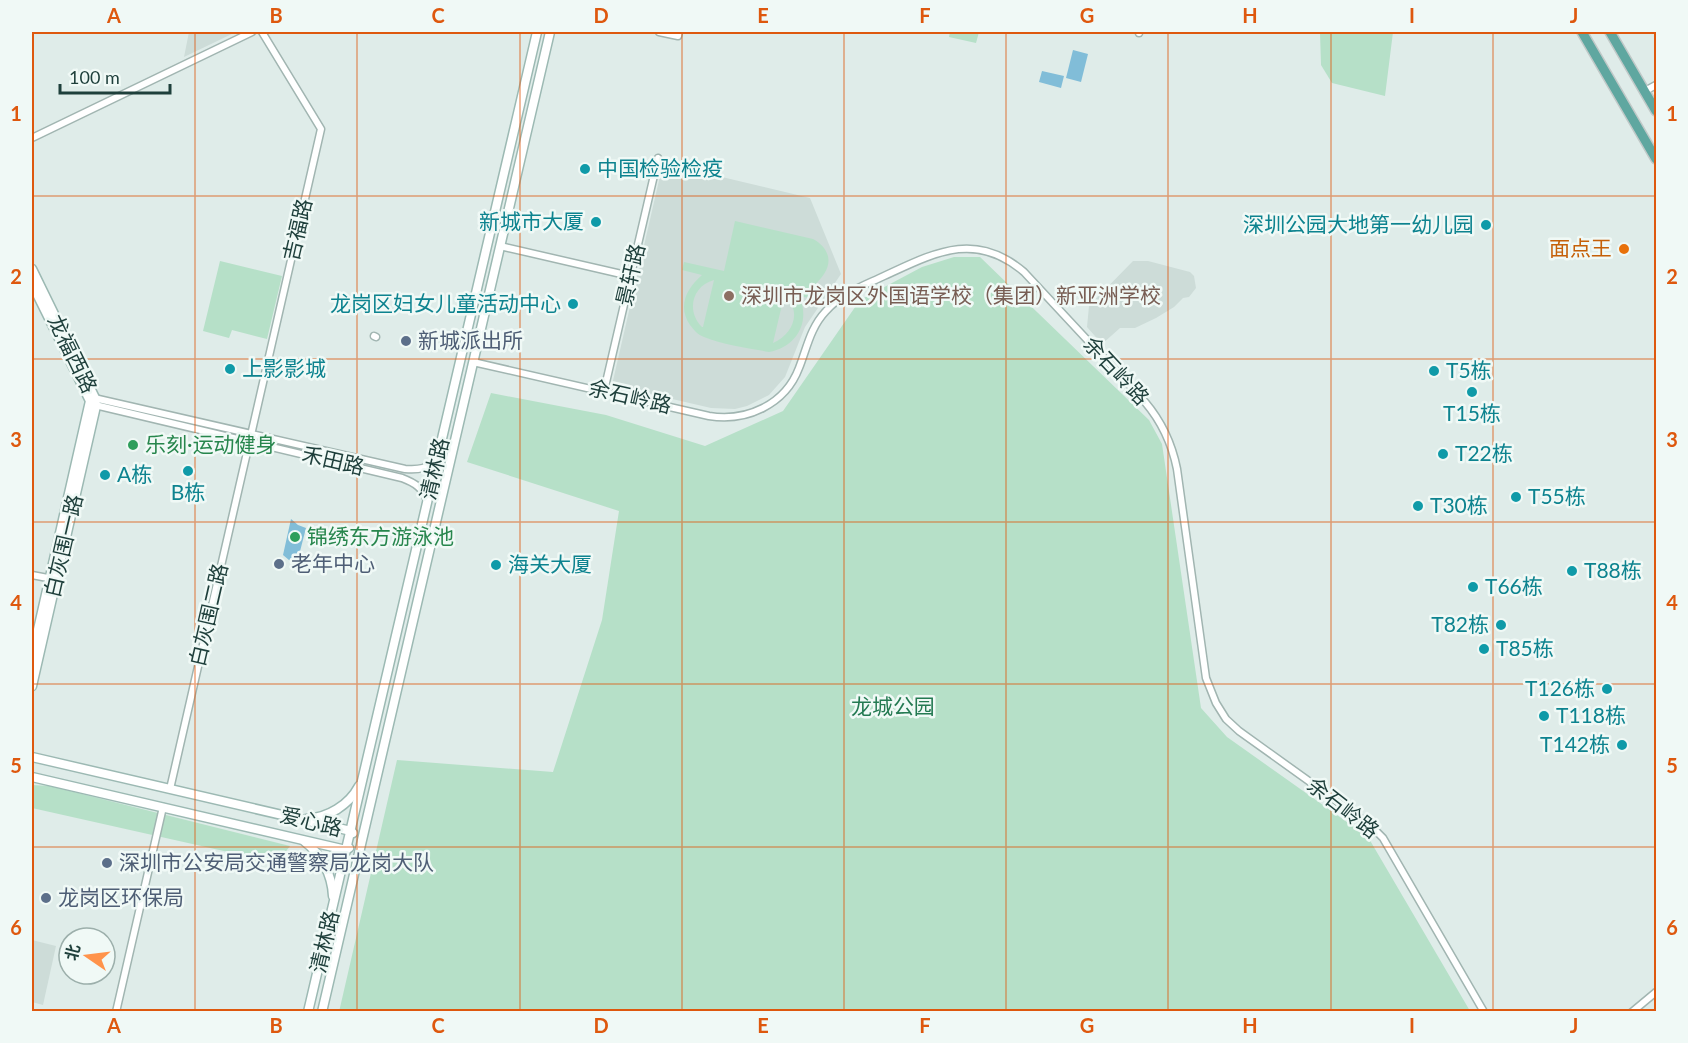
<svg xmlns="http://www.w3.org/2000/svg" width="1688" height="1043" font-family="Lato,'Noto Sans SC',sans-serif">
<rect width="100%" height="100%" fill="#dfece9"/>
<g fill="#cddcd8">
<polygon points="189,32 236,32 184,57"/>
<polygon points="663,163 810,198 841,274 805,327 785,377 769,395 747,406 735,409 711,408 612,385"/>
<polygon points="1133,261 1148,261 1190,272 1194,276 1196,288 1189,297 1183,298 1174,307 1156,318 1135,328 1120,328 1102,344 1087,327 1089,306"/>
<polygon points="32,940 56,946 43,1005 32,1002"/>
</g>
<g fill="#b6e0c8" fill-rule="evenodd">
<polygon points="950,32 979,32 976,43 949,37"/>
<polygon points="1320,32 1393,32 1385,96 1332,83 1321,65"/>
<path d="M735,221L813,239C826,246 834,259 824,274C820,281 815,282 813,290L823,292L821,300L799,296C811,321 797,347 769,352C749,348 723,345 704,337C698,335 694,330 690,325C677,306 687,288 702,275L682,270L684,262L724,271ZM714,280L703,327H702C686,311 692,286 714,280ZM784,296C803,310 793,335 773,343Z"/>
<polygon points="954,257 980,257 1149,420 1162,444 1201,708 1227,737 1368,837 1470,1011 339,1012 397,760 553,772 602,620 619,511 467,462 491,393 606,415 705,446 783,411 860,300 922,267"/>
<polygon points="220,261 282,276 267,339 232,330 229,338 203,331"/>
<polygon points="32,785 50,786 290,846 277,863 32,808"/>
</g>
<g fill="#81bdd8">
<polygon points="1073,50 1088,54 1081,82 1066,78"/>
<polygon points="1042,71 1064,76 1061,88 1039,82"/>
<polygon points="291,519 298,525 306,528 297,563 289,560 283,555"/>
</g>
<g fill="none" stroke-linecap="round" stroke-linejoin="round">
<g stroke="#a1b5b1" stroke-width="9">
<g id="street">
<polyline points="659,32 678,36 679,32"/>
<polyline points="1139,33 1139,32"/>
<polyline points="1645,91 1656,85"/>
<polyline points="32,138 252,32"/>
<polyline points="500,246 630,276"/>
<polyline points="374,336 376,337"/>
<path d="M473,362L709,416C746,422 785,405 799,368C807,348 810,328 826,311C842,293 863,286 884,276C934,253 975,230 1024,272L1145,402C1162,422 1172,444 1177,469L1206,678L1216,703L1226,719L1239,731L1370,825L1383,838L1484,1012"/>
<polyline points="604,391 658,158"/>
<path d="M94,398L405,469C419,470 428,469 437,458"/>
<path d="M95,405L402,478C415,483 423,488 427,501"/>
<polyline points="32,575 53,579"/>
<polyline points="170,789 321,129 262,32"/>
<polyline points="116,1012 163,807"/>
<polyline points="1632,1012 1656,992"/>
</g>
</g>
<g stroke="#9cb9b3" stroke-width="11">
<g id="secondary">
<polyline points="32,269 95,398 96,406 32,686"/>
<polyline points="32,284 90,401 32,656"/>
<polyline points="32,757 351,831 353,833"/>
<polyline points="32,777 346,850 349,848"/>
<path d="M306,819C328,818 349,805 359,786"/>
<path d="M304,841C321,854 332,874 333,896"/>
<polyline points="308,1012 537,32"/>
<polyline points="322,1012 550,32"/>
</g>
</g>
<g stroke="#c0c9c8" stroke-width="12">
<g id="primary">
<polyline points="1582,32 1656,159"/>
<polyline points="1610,32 1656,111"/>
</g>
</g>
<use href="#street" stroke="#fff" stroke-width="6"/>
<use href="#secondary" stroke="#fff" stroke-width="8"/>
<use href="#primary" stroke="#5fa7a0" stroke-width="9"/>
</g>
<path fill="none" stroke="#de580e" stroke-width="1.5" stroke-opacity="0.55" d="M195,32V1012M357,32V1012M520,32V1012M682,32V1012M844,32V1012M1006,32V1012M1168,32V1012M1331,32V1012M1493,32V1012M32,196H1656M32,359H1656M32,522H1656M32,684H1656M32,847H1656"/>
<g fill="#0f9aa8" stroke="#f0f9f6" stroke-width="2">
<circle cx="585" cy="169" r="6"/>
<circle cx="596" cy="222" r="6"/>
<circle cx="1486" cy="225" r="6"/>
<circle cx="573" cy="304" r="6"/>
<circle cx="230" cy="369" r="6"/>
<circle cx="1434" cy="371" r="6"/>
<circle cx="1472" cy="392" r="6"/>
<circle cx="1443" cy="454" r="6"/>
<circle cx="188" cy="471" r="6"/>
<circle cx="105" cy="475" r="6"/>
<circle cx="1516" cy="497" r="6"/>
<circle cx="1418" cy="506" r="6"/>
<circle cx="496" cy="565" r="6"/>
<circle cx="1572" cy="571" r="6"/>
<circle cx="1473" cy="587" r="6"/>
<circle cx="1501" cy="625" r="6"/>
<circle cx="1484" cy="649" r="6"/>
<circle cx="1607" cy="689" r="6"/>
<circle cx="1544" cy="716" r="6"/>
<circle cx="1622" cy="745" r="6"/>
</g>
<circle fill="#e8710a" stroke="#f0f9f6" stroke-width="2" cx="1624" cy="249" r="6"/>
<circle fill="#8d6e63" stroke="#f0f9f6" stroke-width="2" cx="729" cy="296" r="6"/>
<g fill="#5c6f8a" stroke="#f0f9f6" stroke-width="2">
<circle cx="406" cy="341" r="6"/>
<circle cx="279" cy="564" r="6"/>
<circle cx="107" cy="863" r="6"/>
<circle cx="46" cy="898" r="6"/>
</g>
<g fill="#2e9e5b" stroke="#f0f9f6" stroke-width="2">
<circle cx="133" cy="445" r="6"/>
<circle cx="295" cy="537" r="6"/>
</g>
<g text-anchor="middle" stroke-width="5" stroke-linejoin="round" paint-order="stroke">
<g font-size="21" fill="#0d838f" stroke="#f0f9f6" text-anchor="start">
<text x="597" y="176">中国检验检疫</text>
<text x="584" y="229" text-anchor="end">新城市大厦</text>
<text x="1474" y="232" text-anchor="end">深圳公园大地第一幼儿园</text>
<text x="561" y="311" text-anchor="end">龙岗区妇女儿童活动中心</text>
<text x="242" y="376">上影影城</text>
<text x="1446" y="378">T5栋</text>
<text x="1472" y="421" text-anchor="middle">T15栋</text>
<text x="1455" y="461">T22栋</text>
<text x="117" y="482">A栋</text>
<text x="188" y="500" text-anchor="middle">B栋</text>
<text x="1528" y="504">T55栋</text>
<text x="1430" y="513">T30栋</text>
<text x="508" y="572">海关大厦</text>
<text x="1584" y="578">T88栋</text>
<text x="1485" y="594">T66栋</text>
<text x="1489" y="632" text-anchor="end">T82栋</text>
<text x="1496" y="656">T85栋</text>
<text x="1595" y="696" text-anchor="end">T126栋</text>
<text x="1556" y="723">T118栋</text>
<text x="1610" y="752" text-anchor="end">T142栋</text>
</g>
<g font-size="21" fill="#1e3f3b" stroke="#f0f9f6">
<text transform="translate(298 230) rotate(-77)" y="7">吉福路</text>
<text transform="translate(631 275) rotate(-77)" y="7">景轩路</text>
<text transform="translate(72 354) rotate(64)" y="7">龙福西路</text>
<text transform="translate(1116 371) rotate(47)" y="7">余石岭路</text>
<text transform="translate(630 397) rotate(13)" y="7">余石岭路</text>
<text transform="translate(333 461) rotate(13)" y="7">禾田路</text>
<text transform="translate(435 469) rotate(-77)" y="7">清林路</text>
<text transform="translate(64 546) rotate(-77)" y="7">白灰围一路</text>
<text transform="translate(209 615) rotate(-77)" y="7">白灰围二路</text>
<text transform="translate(1343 808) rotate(38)" y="7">余石岭路</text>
<text transform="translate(311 822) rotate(14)" y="7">爱心路</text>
<text transform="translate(325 942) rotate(-77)" y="7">清林路</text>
</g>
<g font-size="21" fill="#c56008" stroke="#f0f9f6" text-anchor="end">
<text x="1612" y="256">面点王</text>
</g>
<g font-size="21" fill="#785e54" stroke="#f0f9f6" text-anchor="start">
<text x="741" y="303">深圳市龙岗区外国语学校（集团）新亚洲学校</text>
</g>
<g font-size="21" fill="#4e5e75" stroke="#f0f9f6" text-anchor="start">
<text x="418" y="348">新城派出所</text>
<text x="291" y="571">老年中心</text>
<text x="119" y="870">深圳市公安局交通警察局龙岗大队</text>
<text x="58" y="905">龙岗区环保局</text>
</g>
<g font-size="21" fill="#27864d" stroke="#f0f9f6" text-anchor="start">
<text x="145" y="452">乐刻·运动健身</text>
<text x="307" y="544">锦绣东方游泳池</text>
</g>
<g font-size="21" fill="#247a52" stroke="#f0f9f6">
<text x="893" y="714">龙城公园</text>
</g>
</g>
<rect width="1688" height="1043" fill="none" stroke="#f0f9f6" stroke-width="66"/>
<g transform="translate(87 956) rotate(284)"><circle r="28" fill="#f0f9f6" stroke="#9cafab" stroke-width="1.5"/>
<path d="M0-4.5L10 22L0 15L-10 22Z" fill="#ff934b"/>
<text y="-9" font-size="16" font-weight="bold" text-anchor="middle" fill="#1e3f3b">北</text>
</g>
<path d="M60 84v9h110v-9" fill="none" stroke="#1e3f3b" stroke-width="3"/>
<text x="69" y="84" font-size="18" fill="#1e3f3b" stroke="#f0f9f6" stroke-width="4.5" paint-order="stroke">100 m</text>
<rect x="33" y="33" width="1622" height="977" fill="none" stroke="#de580e" stroke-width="2"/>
<g font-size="20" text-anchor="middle" font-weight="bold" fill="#de580e">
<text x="114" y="23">A</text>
<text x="276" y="23">B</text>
<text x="438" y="23">C</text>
<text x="601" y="23">D</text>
<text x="763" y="23">E</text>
<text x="925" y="23">F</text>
<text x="1087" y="23">G</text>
<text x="1250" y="23">H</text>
<text x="1412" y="23">I</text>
<text x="1574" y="23">J</text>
<text x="16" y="121">1</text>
<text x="1672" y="121">1</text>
<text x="16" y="284">2</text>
<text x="1672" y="284">2</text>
<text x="16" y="447">3</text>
<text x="1672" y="447">3</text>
<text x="16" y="610">4</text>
<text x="1672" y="610">4</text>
<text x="16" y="773">5</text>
<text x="1672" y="773">5</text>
<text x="16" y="935">6</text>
<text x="1672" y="935">6</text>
<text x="114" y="1033">A</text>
<text x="276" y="1033">B</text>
<text x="438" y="1033">C</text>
<text x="601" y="1033">D</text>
<text x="763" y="1033">E</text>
<text x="925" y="1033">F</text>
<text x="1087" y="1033">G</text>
<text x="1250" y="1033">H</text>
<text x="1412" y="1033">I</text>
<text x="1574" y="1033">J</text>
</g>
</svg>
